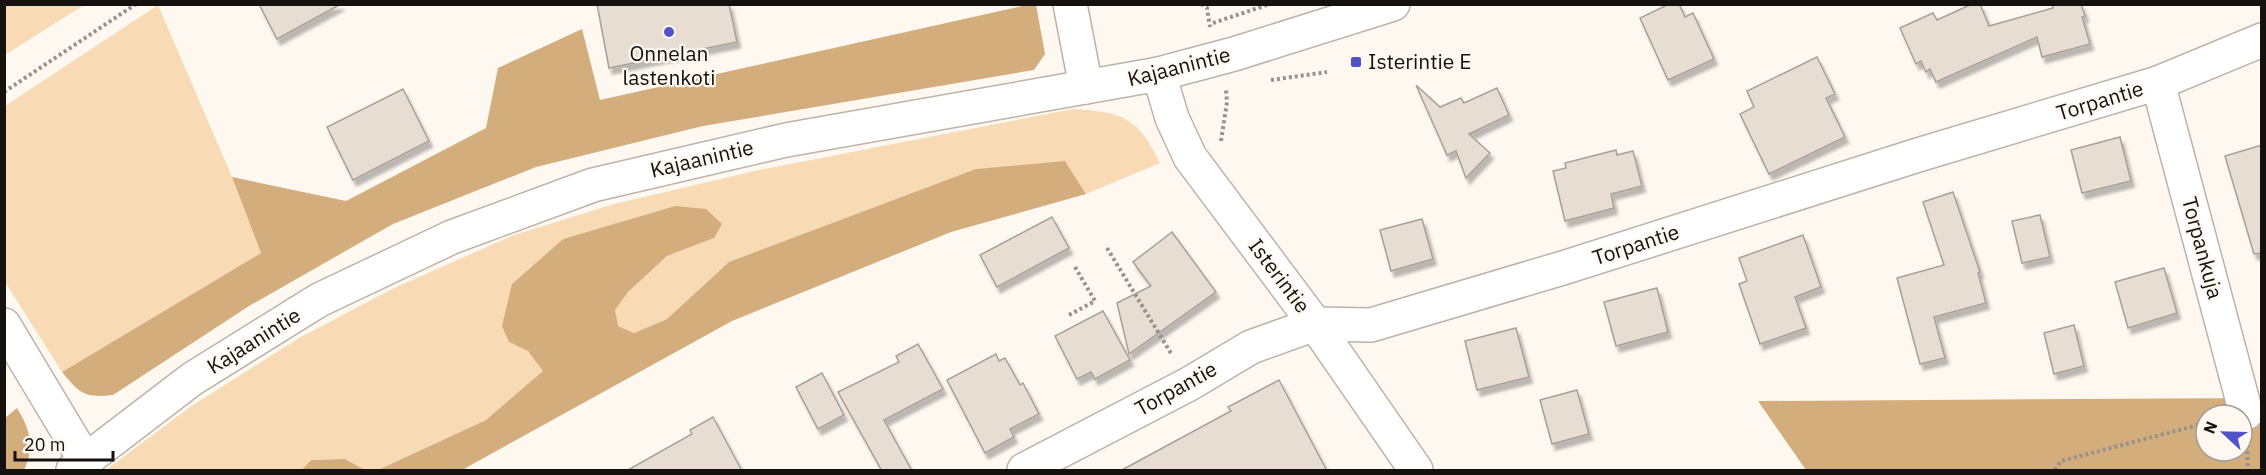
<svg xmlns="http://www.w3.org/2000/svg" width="2266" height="475" font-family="'IBM Plex Sans',sans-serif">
<defs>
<filter id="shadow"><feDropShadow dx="3.5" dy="6" stdDeviation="1.5" flood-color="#0004"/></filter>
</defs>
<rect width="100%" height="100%" fill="#fef8f1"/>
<g fill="#f8dab4">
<polygon points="5,4 84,4 84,5 5,55"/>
<polygon points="158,5 232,177 261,253 62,372 5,282 5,106"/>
<path d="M1073,109C1122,112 1138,117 1160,163L1086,194L1065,161L729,262L667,319L634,333L617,326L615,309L628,292L667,256L714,238L675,206L563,239L512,284L509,342L528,351L544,371L486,420L378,470H365L345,459L311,460L302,470H106L190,407L299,338L394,288L514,235L614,204L759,170Z"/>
</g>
<g fill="#d4ad7c" fill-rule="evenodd">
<path d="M1027,5H1036L1045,54L1034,70L703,126L536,167L393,224L249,306L113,395C85,398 80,394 62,372L261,253L232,177L346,201L486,128L498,68L582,29L600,100Z"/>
<polygon points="1065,161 1086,194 951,232 732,321 462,470 378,470 486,420 543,371 528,351 509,342 502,326 512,284 563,239 675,206 706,209 722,224 714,238 667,256 628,292 615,310 618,326 634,333 667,319 729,262 976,169"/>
<path d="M2261,398V470H1806L1758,401ZM2206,415H2242V451H2206Z"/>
<path d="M17,408C30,429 35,447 24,470H5V418Z"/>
<polygon points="345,459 365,470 302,470 311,460"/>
</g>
<g fill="#e7ddd2" stroke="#a9a095" stroke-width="1.5" filter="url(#shadow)">
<polygon points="259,4 341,4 277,39"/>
<polygon points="597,4 729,4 737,42 609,68"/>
<polygon points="1669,4 1679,4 1685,17 1693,13 1714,59 1668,80 1640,18"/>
<polygon points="1972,4 1980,4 1989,26 2053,8 2052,4 2081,4 2085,16 2082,17 2090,44 2042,57 2037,37 1936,82 1930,69 1926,72 1921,61 1916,64 1900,28 1933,13 1937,20"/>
<polygon points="1817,57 1835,94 1826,98 1845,137 1769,174 1740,114 1754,107 1747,91"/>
<polygon points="1416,85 1440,107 1461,98 1464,103 1497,88 1509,115 1469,134 1490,153 1466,178 1456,151 1447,155"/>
<polygon points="403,89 429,141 353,180 327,127"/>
<polygon points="2120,137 2131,181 2082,193 2071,150"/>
<polygon points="2262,145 2262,253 2254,254 2225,156"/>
<polygon points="1616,150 1617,155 1633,151 1642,186 1611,194 1614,208 1565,221 1553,171 1566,168 1565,163"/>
<polygon points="1953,192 1980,272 1978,273 1986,303 1934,317 1945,358 1920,364 1897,278 1944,265 1923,202"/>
<polygon points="2040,215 2050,257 2022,263 2012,221"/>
<polygon points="1052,217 1069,248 997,287 980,255"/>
<polygon points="1422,219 1433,259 1391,271 1380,230"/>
<polygon points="1172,232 1216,292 1129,354 1117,303 1151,286 1133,262"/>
<polygon points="1803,235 1821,287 1795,297 1806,328 1760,344 1739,284 1747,281 1739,258"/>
<polygon points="2164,268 2177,313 2128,328 2115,282"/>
<polygon points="1657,288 1668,332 1616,346 1604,302"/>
<polygon points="1103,311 1130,360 1095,379 1091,372 1077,379 1055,336"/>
<polygon points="2074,325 2084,366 2054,374 2044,333"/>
<polygon points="1516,328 1529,377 1477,390 1465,341"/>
<polygon points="918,344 943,389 884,420 912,471 882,471 838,392 899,362 896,356"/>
<polygon points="996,354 999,361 1005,358 1020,385 1023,383 1039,414 1010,429 1014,437 985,453 947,380"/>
<polygon points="822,373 844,415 818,429 796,387"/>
<polygon points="1279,380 1327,471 1120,471 1231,411 1228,407"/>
<polygon points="1577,390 1589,434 1552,444 1540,400"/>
<polygon points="713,417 742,471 626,471 692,434 690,430"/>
</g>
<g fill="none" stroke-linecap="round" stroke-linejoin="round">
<g stroke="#bdb3a8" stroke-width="36">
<g id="street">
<polyline points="1070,4 1086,87"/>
<polyline points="1159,74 1172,118 1190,157 1315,324 1416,470"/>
<polyline points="2158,83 2246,413"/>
<polyline points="4,325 85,460"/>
<polyline points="1024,470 1189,384 1251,347 1315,324 1371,325 1566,267 1918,155 2158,83 2262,40"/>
</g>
</g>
<g stroke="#bdb3a8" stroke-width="36">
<polyline id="secondary" points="73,470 192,379 319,300 452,237 593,185 786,140 1159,74 1234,54 1393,4"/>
</g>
<g stroke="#98928d" stroke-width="4" stroke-dasharray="3 3" stroke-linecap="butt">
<polyline points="1201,4 1207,8 1210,27"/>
<polyline points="1213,23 1270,4"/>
<polyline points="1271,80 1327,72"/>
<polyline points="4,92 136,4"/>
<polyline points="1221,141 1227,102 1226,90"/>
<polyline points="1107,248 1172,355"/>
<polyline points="1069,315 1095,301 1075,267"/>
<polyline points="2247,445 2248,470"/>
<polyline points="2055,470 2061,461 2206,423"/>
</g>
<use href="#street" stroke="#fff" stroke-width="33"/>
<use href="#secondary" stroke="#fff" stroke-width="33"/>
</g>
<g fill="#5153ca" stroke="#fef8f1" stroke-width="2">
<circle cx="669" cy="32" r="6"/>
<rect x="1350" y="56" width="12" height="12" rx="3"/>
</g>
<g text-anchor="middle" stroke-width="4.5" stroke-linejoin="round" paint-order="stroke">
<g font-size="21" fill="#15110e" stroke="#fef8f1">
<text x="669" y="61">Onnelan<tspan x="669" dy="24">lastenkoti</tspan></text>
<text x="1368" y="69" text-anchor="start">Isterintie E</text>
</g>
<g font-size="21" fill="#15110e" stroke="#fef8f1">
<text transform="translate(1179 67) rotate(-14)" y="7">Kajaanintie</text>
<text transform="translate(2100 101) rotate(-17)" y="7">Torpantie</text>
<text transform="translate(702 159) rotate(-13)" y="7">Kajaanintie</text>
<text transform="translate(1636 245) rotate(-18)" y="7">Torpantie</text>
<text transform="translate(2202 248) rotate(75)" y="7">Torpankuja</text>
<text transform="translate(1279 276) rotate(53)" y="7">Isterintie</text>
<text transform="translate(254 341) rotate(-32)" y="7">Kajaanintie</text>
<text transform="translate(1176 389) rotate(-29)" y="7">Torpantie</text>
</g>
</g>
<rect width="2266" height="475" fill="none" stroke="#15110e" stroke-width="12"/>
<g transform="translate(2224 433) rotate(292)"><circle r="28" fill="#fef8f1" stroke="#a19c96" stroke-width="1.5"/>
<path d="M0-4.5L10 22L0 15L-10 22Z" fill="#5153ca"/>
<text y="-9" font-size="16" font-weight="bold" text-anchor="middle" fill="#15110e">N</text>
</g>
<path d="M15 451v9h98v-9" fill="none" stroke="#15110e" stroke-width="3"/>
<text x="24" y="451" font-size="18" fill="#15110e" stroke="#fef8f1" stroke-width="4.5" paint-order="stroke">20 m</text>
</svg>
